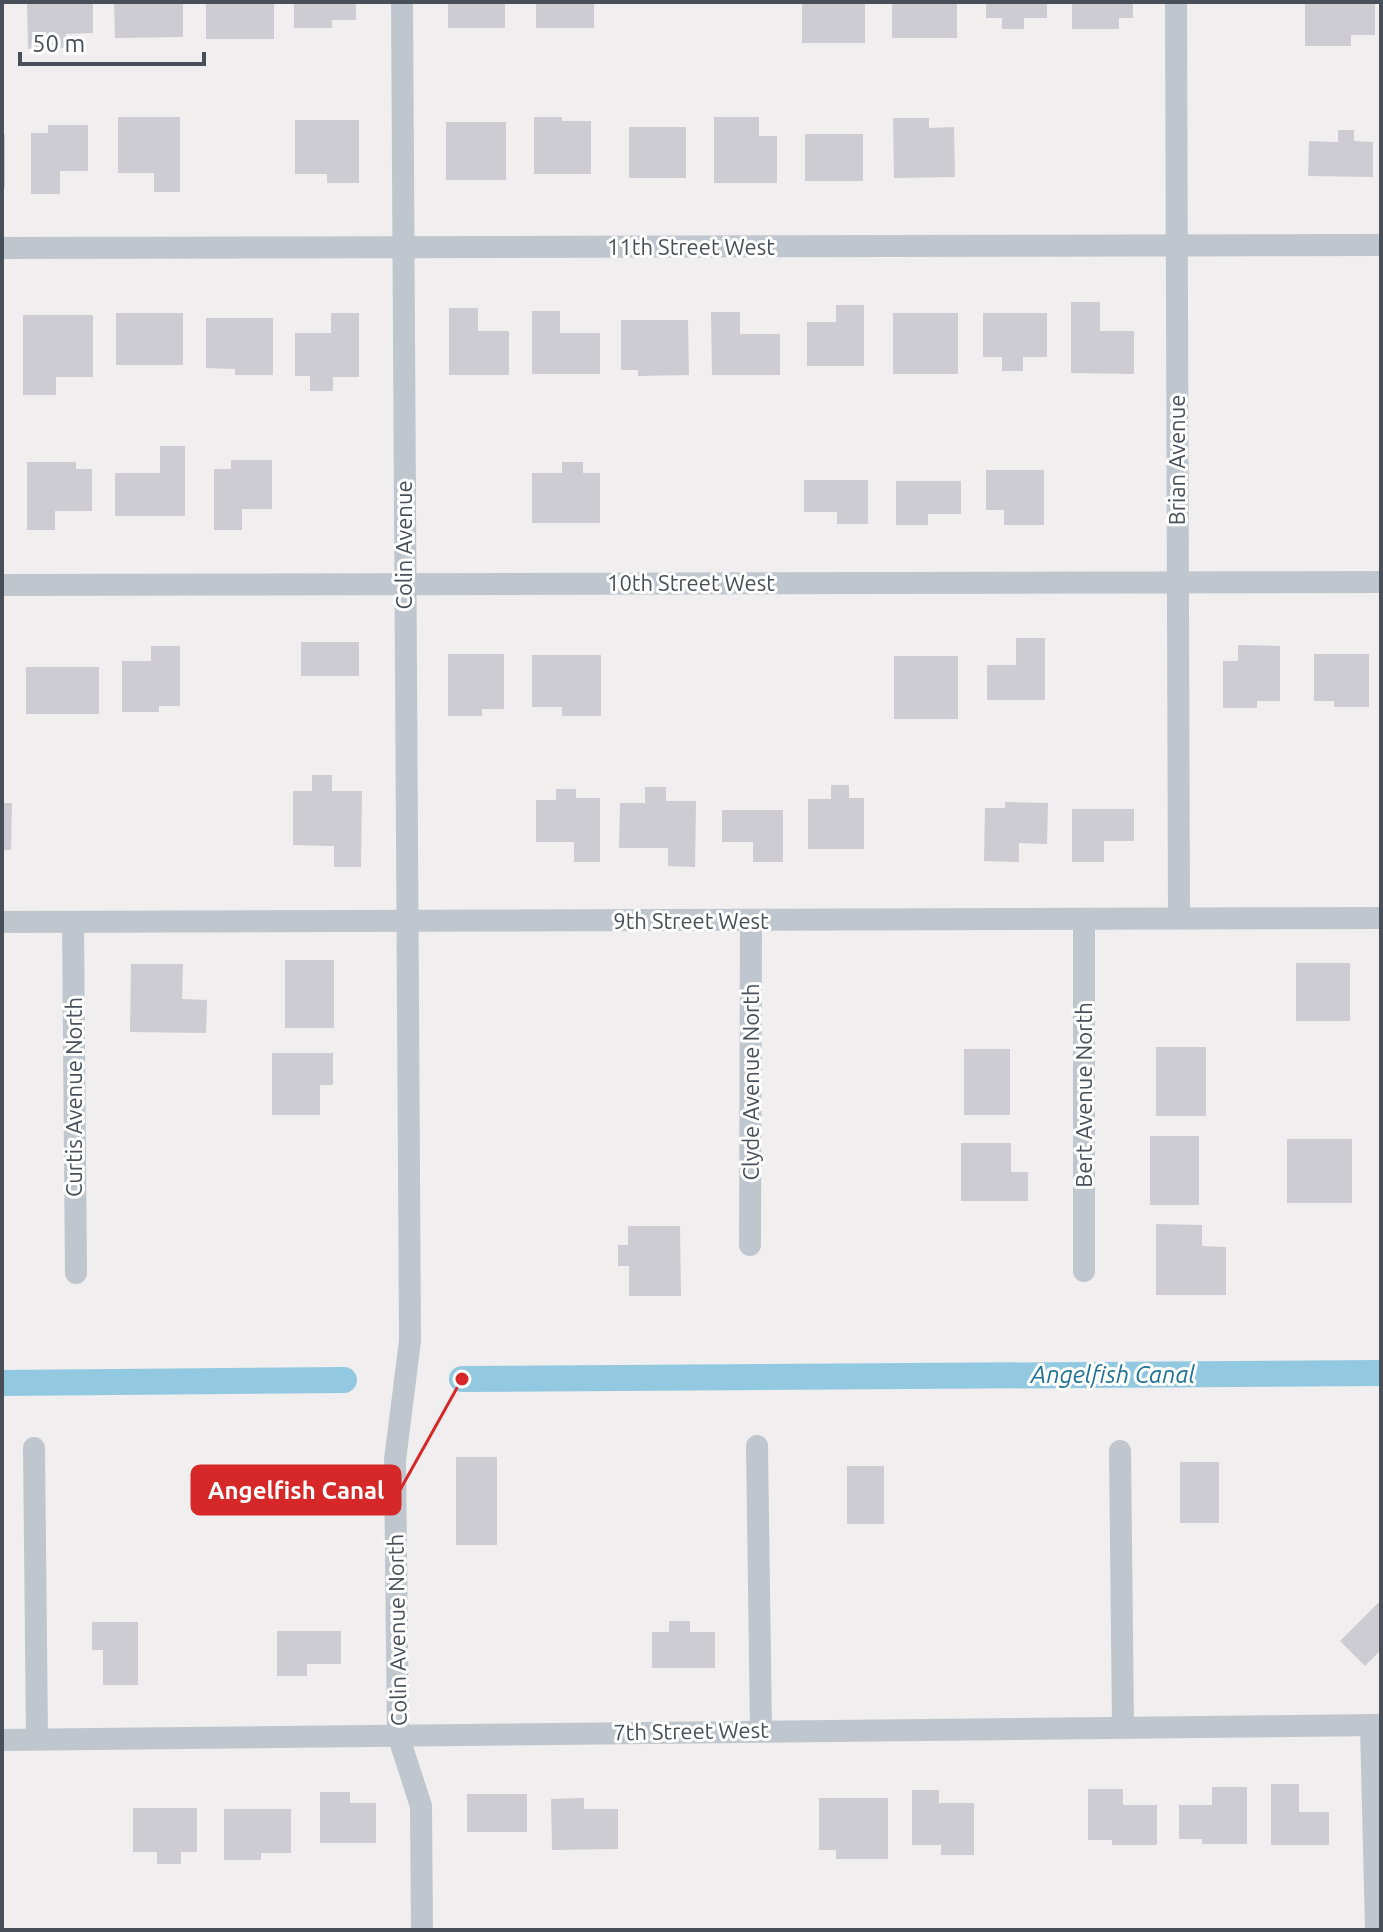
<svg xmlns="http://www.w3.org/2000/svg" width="1383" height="1932" font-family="Ubuntu,sans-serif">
<rect width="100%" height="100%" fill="#f0eeee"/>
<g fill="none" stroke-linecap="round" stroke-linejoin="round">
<g stroke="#93c9e0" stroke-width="26">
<polyline points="462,1379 1381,1373"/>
<polyline points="2,1383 344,1380"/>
</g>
</g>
<g fill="#ccccd2">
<polygon points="27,2 93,2 93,33 66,34 66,48 28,49"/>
<polygon points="114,2 183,2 183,37 115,38"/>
<rect x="206" y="2" width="68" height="37"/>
<polygon points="294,2 356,2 356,20 332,20 332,28 294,28"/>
<rect x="448" y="2" width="57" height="26"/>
<rect x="536" y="2" width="58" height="26"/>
<rect x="802" y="2" width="63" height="41"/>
<rect x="892" y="2" width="65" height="36"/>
<polygon points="986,2 1047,2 1047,18 1024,18 1024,29 1002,29 1002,18 986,18"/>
<polygon points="1072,2 1133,2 1133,18 1119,18 1119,29 1072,29"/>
<polygon points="1305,2 1375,2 1375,35 1351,35 1351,46 1305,46"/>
<polygon points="118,117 180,117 180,192 154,192 154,173 118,173"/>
<polygon points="534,117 562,117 562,121 591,121 591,174 534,174"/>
<polygon points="714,117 759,117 759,136 777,136 777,183 714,183"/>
<polygon points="893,118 929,118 929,128 954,127 955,177 894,178"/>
<polygon points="295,120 359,120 359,183 327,183 327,174 295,174"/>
<rect x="446" y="122" width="60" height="58"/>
<polygon points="48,125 88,125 88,171 60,171 60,194 31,194 31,133 48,133"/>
<rect x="629" y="127" width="57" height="51"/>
<polygon points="1338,130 1354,130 1354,141 1373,142 1373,177 1308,176 1309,141 1338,142"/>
<rect x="2" y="134" width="3" height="54"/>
<rect x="805" y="134" width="58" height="47"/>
<polygon points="1071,302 1100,302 1100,331 1134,331 1134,374 1071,373"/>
<polygon points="836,305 864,305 864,366 807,366 807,322 836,322"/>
<polygon points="449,308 478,308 478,331 509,331 509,375 449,375"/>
<polygon points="532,311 560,311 560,333 600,333 600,374 532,374"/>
<polygon points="711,312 740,312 740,334 780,334 780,375 712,375"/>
<rect x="116" y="313" width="67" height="52"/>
<polygon points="331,313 359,313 359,377 333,377 333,391 310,391 310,376 295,376 295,333 331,333"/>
<rect x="893" y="313" width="65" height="61"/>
<polygon points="983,313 1047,313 1047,357 1023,357 1023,371 1002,371 1002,357 983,357"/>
<polygon points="23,315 93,315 93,377 56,377 56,395 23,395"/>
<polygon points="206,318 273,318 273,375 235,375 235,369 206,368"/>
<polygon points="621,320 688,320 689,375 638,376 638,370 621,370"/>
<polygon points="160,446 185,446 185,516 115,516 115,473 160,473"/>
<polygon points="231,460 272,460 272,509 242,509 242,530 214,530 214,469 231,469"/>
<polygon points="27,462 76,462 76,469 92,469 92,511 55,511 55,530 27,530"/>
<polygon points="562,462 583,462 583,473 600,473 600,523 532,523 532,473 562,473"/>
<polygon points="986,470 1044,470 1044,525 1004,525 1004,510 986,510"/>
<polygon points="804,480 868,480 868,524 837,524 837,512 804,512"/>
<polygon points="896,481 961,481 961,514 928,514 928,525 896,525"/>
<polygon points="1016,638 1045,638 1045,700 987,700 987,665 1016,665"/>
<rect x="301" y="642" width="58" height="34"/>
<polygon points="1238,645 1280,646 1280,701 1257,701 1257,708 1223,708 1223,661 1238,661"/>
<polygon points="151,646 180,646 180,706 159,706 159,712 122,712 122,661 151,661"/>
<polygon points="448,654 504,654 504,709 482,709 482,716 448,716"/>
<polygon points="1314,654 1369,654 1369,707 1334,707 1334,701 1314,701"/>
<polygon points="532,655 601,655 601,716 562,716 562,707 532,707"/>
<rect x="894" y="656" width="64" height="63"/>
<rect x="26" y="667" width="73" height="47"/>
<polygon points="312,775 332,775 332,791 362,791 361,867 334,867 334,846 293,845 293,791 312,791"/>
<polygon points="831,785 849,785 849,798 864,798 864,849 808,849 808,799 831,799"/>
<polygon points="645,787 666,787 666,801 696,801 695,867 668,866 668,848 619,848 620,803 645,803"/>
<polygon points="556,789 576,789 576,798 600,798 600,862 574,862 574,842 536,842 536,800 556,800"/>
<polygon points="1005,802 1048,803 1047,844 1019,843 1019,862 984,861 985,808 1005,808"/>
<polygon points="2,803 12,803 11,850 2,850"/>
<polygon points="1072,809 1134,809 1134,841 1104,841 1104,862 1072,862"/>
<polygon points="722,810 783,810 783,862 753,862 753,842 722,842"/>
<rect x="285" y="960" width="49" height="68"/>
<rect x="1296" y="963" width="54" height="58"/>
<polygon points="131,964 183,964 182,999 207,1000 206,1033 130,1032"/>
<rect x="1156" y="1047" width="50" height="69"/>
<rect x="964" y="1049" width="46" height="66"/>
<polygon points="272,1053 333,1053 333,1085 320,1085 320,1115 272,1115"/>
<rect x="1150" y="1136" width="49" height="69"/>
<rect x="1287" y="1139" width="65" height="64"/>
<polygon points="961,1143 1011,1143 1011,1172 1028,1172 1028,1201 961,1201"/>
<polygon points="1156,1224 1202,1225 1202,1246 1226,1247 1226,1295 1156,1295"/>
<polygon points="628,1226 680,1226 681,1296 629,1296 629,1266 618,1266 618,1245 628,1245"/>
<rect x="456" y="1457" width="41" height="88"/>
<rect x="1180" y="1462" width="39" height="61"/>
<rect x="847" y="1466" width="37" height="58"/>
<polygon points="1381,1600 1381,1650 1365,1666 1340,1641"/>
<polygon points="669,1621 690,1621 690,1632 715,1632 715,1668 652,1668 652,1632 669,1632"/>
<polygon points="92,1622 138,1622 138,1685 103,1685 103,1650 92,1650"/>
<polygon points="277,1631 341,1631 341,1664 307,1664 307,1676 277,1676"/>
<polygon points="1271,1784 1299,1784 1299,1812 1329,1812 1329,1845 1271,1845"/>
<polygon points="1212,1787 1247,1787 1247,1844 1202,1844 1202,1839 1179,1839 1179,1805 1212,1805"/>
<polygon points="1088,1789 1123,1789 1123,1805 1157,1805 1157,1845 1112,1845 1112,1840 1088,1840"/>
<polygon points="912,1790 939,1790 939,1803 974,1803 974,1855 941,1855 941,1845 912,1845"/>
<polygon points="320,1792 350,1792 350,1803 376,1803 376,1843 320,1843"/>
<rect x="467" y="1794" width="60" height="38"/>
<polygon points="584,1798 584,1809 618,1809 618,1849 552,1850 551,1799"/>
<polygon points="819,1798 888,1798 888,1859 836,1859 836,1850 819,1850"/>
<polygon points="133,1808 197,1808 197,1852 181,1852 181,1864 157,1864 157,1852 133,1852"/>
<polygon points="224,1809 291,1809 291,1853 261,1853 261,1860 224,1860"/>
</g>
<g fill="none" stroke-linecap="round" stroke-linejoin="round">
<g stroke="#c0c6ce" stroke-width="22">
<polyline points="402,2 410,1341 395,1460 398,1735 421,1806 422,1930"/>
<polyline points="1176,2 1179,918"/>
<polyline points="2,248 1381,245"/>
<polyline points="2,585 1381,582"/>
<polyline points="1084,919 1084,1271"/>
<polyline points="2,922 1381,918"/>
<polyline points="73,922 76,1273"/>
<polyline points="750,1245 751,920"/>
<polyline points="757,1446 761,1730"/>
<polyline points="34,1448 37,1739"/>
<polyline points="1120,1451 1123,1727"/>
<polyline points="1371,1725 1376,1930"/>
<polyline points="2,1740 1381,1725"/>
</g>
</g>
<g text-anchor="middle" stroke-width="6" stroke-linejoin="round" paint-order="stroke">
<g font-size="22" fill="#484f58" stroke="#fff">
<text x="691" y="255">11th Street West</text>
<text transform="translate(1177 460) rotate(-90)" y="8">Brian Avenue</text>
<text transform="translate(404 545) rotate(-90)" y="8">Colin Avenue</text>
<text x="691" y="591">10th Street West</text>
<text x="691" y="929">9th Street West</text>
<text transform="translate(751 1082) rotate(-90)" y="8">Clyde Avenue North</text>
<text transform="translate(1084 1095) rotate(-90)" y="8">Bert Avenue North</text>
<text transform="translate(74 1097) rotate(-90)" y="8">Curtis Avenue North</text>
<text transform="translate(397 1630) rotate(-91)" y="8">Colin Avenue North</text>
<text transform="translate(691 1731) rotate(-1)" y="8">7th Street West</text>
</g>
<g font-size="24" font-style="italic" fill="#1e7196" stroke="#fff">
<text x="1113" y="1383">Angelfish Canal</text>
</g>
</g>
<path fill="none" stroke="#d62828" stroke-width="3" d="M462 1379L400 1490"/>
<circle fill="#d62828" stroke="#fff" stroke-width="3" cx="462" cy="1379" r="8"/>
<rect fill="#d62828" stroke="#d62828" stroke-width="3" x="192" y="1466" width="208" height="48" rx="8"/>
<g font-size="24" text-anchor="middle" font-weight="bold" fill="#fff">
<text x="296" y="1499">Angelfish Canal</text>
</g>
<rect width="1383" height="1932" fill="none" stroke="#484f58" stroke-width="8"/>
<path d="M20 52v12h184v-12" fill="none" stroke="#484f58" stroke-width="4"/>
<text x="32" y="52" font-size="24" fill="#484f58" stroke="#ffffff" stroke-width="6" paint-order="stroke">50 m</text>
</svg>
